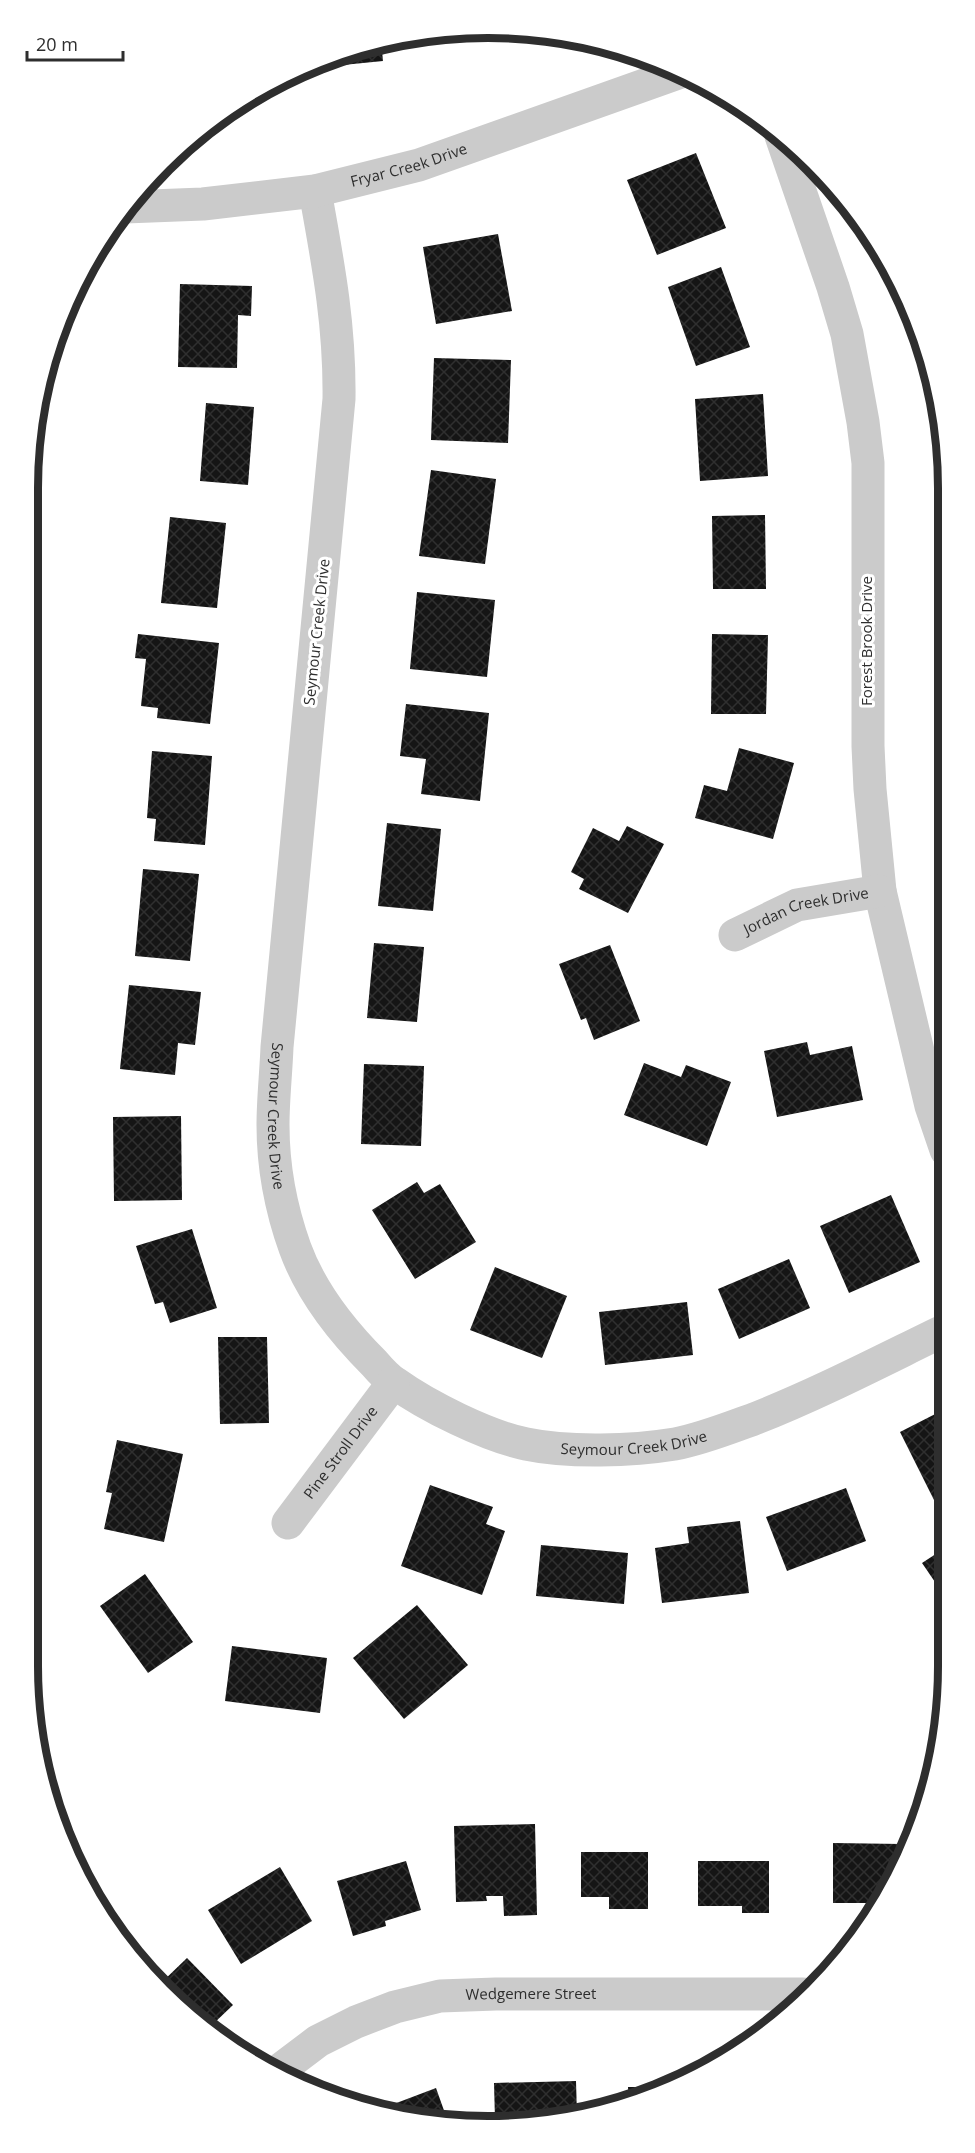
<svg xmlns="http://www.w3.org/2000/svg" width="975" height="2153" font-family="'Open Sans',sans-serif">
<defs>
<pattern id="building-cross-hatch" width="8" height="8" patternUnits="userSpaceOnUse" patternTransform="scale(1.5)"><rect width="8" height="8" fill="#151515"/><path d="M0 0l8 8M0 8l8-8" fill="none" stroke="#2f2f2f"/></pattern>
</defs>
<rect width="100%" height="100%" fill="#fff"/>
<g fill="url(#building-cross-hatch)">
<polygon points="381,41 383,61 313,68 312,62"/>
<polygon points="696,153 726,228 657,255 627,180"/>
<polygon points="498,234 512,311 436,324 423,247"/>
<polygon points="721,267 750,347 696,366 668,287"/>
<polygon points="180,284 252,286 251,316 238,315 237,368 178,367"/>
<polygon points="434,358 511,360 508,443 431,440"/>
<polygon points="763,394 768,476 700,481 695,399"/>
<polygon points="206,403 254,407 248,485 200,481"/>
<polygon points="431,470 496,479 485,564 419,556"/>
<polygon points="765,515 766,589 713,589 712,516"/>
<polygon points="170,517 226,523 217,608 161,603"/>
<polygon points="417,592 495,600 487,677 410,669"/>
<polygon points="138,634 219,643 210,724 157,718 158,708 141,706 146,659 135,658"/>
<polygon points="712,634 768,635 766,714 711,714"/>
<polygon points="406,704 489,713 480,801 421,794 426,759 400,756"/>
<polygon points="739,748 794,763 773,839 695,818 704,785 727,791"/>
<polygon points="152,751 212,756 205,845 154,841 156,819 147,818"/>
<polygon points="387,823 441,829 433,911 378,906"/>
<polygon points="627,826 664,844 628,913 579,889 584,879 571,872 593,828 619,841"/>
<polygon points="143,869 199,874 190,961 135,956"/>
<polygon points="374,943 424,947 417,1022 367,1018"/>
<polygon points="610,945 640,1021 594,1040 586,1018 581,1020 559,964"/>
<polygon points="129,985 201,992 195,1045 178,1043 175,1075 120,1069"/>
<polygon points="807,1042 810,1055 852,1046 863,1100 777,1117 764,1051"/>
<polygon points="644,1063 681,1077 686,1065 731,1082 707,1146 624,1115"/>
<polygon points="364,1064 424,1066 421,1146 361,1144"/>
<polygon points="181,1116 182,1200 114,1201 113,1117"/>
<polygon points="417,1182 424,1193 440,1184 476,1242 415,1279 372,1210"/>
<polygon points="891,1195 920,1262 849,1293 820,1226"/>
<polygon points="192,1229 217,1308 170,1323 163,1302 155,1304 136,1246"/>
<polygon points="789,1259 810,1308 739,1339 718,1289"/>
<polygon points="495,1267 567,1296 542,1358 470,1330"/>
<polygon points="687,1302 693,1355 605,1365 599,1312"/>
<polygon points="218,1337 267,1337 269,1423 220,1424"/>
<polygon points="947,1408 947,1505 939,1510 900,1432"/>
<polygon points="117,1440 183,1454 164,1542 104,1529 112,1493 106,1492"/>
<polygon points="430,1485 493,1507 486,1524 505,1531 482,1595 401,1566"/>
<polygon points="846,1488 866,1541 787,1571 766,1517"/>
<polygon points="740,1521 749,1593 662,1603 655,1548 689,1543 687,1527"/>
<polygon points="541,1545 628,1553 624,1604 536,1596"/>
<polygon points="948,1546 948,1601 922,1563"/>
<polygon points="145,1574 193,1642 148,1673 100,1606"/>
<polygon points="417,1605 468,1665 404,1719 353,1658"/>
<polygon points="232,1646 327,1658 320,1713 225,1701"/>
<polygon points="535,1824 537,1915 504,1916 503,1896 486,1896 487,1901 456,1902 454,1826"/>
<polygon points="833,1843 902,1844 902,1860 875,1903 833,1903"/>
<polygon points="581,1852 648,1852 648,1909 609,1909 609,1897 581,1897"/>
<polygon points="406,1861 421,1910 385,1921 386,1926 353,1936 337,1881"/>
<polygon points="698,1861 769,1861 769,1913 742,1913 742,1906 698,1906"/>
<polygon points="280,1867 312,1921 241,1964 208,1910"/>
<polygon points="187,1958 233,2005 211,2026 160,1984"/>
<polygon points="576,2081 577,2115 548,2122 495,2120 494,2083"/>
<polygon points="628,2087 668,2087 629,2103"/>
<polygon points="436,2088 447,2119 398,2117 378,2110"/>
</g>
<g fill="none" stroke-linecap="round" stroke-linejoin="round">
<g stroke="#cbcbcb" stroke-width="33">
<polyline points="781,136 833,287 847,334 863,422 868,463 868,746 870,789 880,891 931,1106 946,1150"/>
<path id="s1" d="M315,191C328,263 340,325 339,399L277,1047C276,1073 273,1099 273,1125C273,1166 281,1209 295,1248C311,1292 342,1331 374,1363C380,1370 387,1378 395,1383C427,1406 487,1436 526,1444C569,1453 632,1451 675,1444C702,1439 729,1428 754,1419C820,1393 883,1360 947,1329"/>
<path id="s2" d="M125,207L203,204L315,191L419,165L681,72"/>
<path id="s3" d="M735,935L797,905L880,891"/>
<path id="s4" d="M288,1523L393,1383"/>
<path id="s5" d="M277,2072L318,2041L356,2022L395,2007L440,1996L496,1994H803"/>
</g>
</g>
<g text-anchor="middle" stroke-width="6" stroke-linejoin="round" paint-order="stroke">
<g font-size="15" fill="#2e2e2e" stroke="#fff">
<text dy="5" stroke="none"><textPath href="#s2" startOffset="288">Fryar Creek Drive</textPath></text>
<text transform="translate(317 632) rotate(-84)" y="5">Seymour Creek Drive</text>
<text transform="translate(867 641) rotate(-90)" y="5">Forest Brook Drive</text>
<text dy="5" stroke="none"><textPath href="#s3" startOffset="76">Jordan Creek Drive</textPath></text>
<text dy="5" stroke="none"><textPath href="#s1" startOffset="930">Seymour Creek Drive</textPath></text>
<text dy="5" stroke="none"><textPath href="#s1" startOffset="1488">Seymour Creek Drive</textPath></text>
<text dy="5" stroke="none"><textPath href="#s4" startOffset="88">Pine Stroll Drive</textPath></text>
<text dy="5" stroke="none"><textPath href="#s5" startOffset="273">Wedgemere Street</textPath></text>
</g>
</g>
<path d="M0 0H975V2153H0ZM488 38H488A450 450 0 0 1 938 488V1666A450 450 0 0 1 488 2116H488A450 450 0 0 1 38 1666V488A450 450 0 0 1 488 38Z" fill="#fff" fill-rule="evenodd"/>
<path fill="none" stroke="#2e2e2e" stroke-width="8" d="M488 38H488A450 450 0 0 1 938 488V1666A450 450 0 0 1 488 2116H488A450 450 0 0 1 38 1666V488A450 450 0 0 1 488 38Z"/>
<path d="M27 51v9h96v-9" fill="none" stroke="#2e2e2e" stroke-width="3"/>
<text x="36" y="51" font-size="18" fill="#2e2e2e" stroke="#ffffff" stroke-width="4.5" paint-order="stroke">20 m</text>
</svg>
